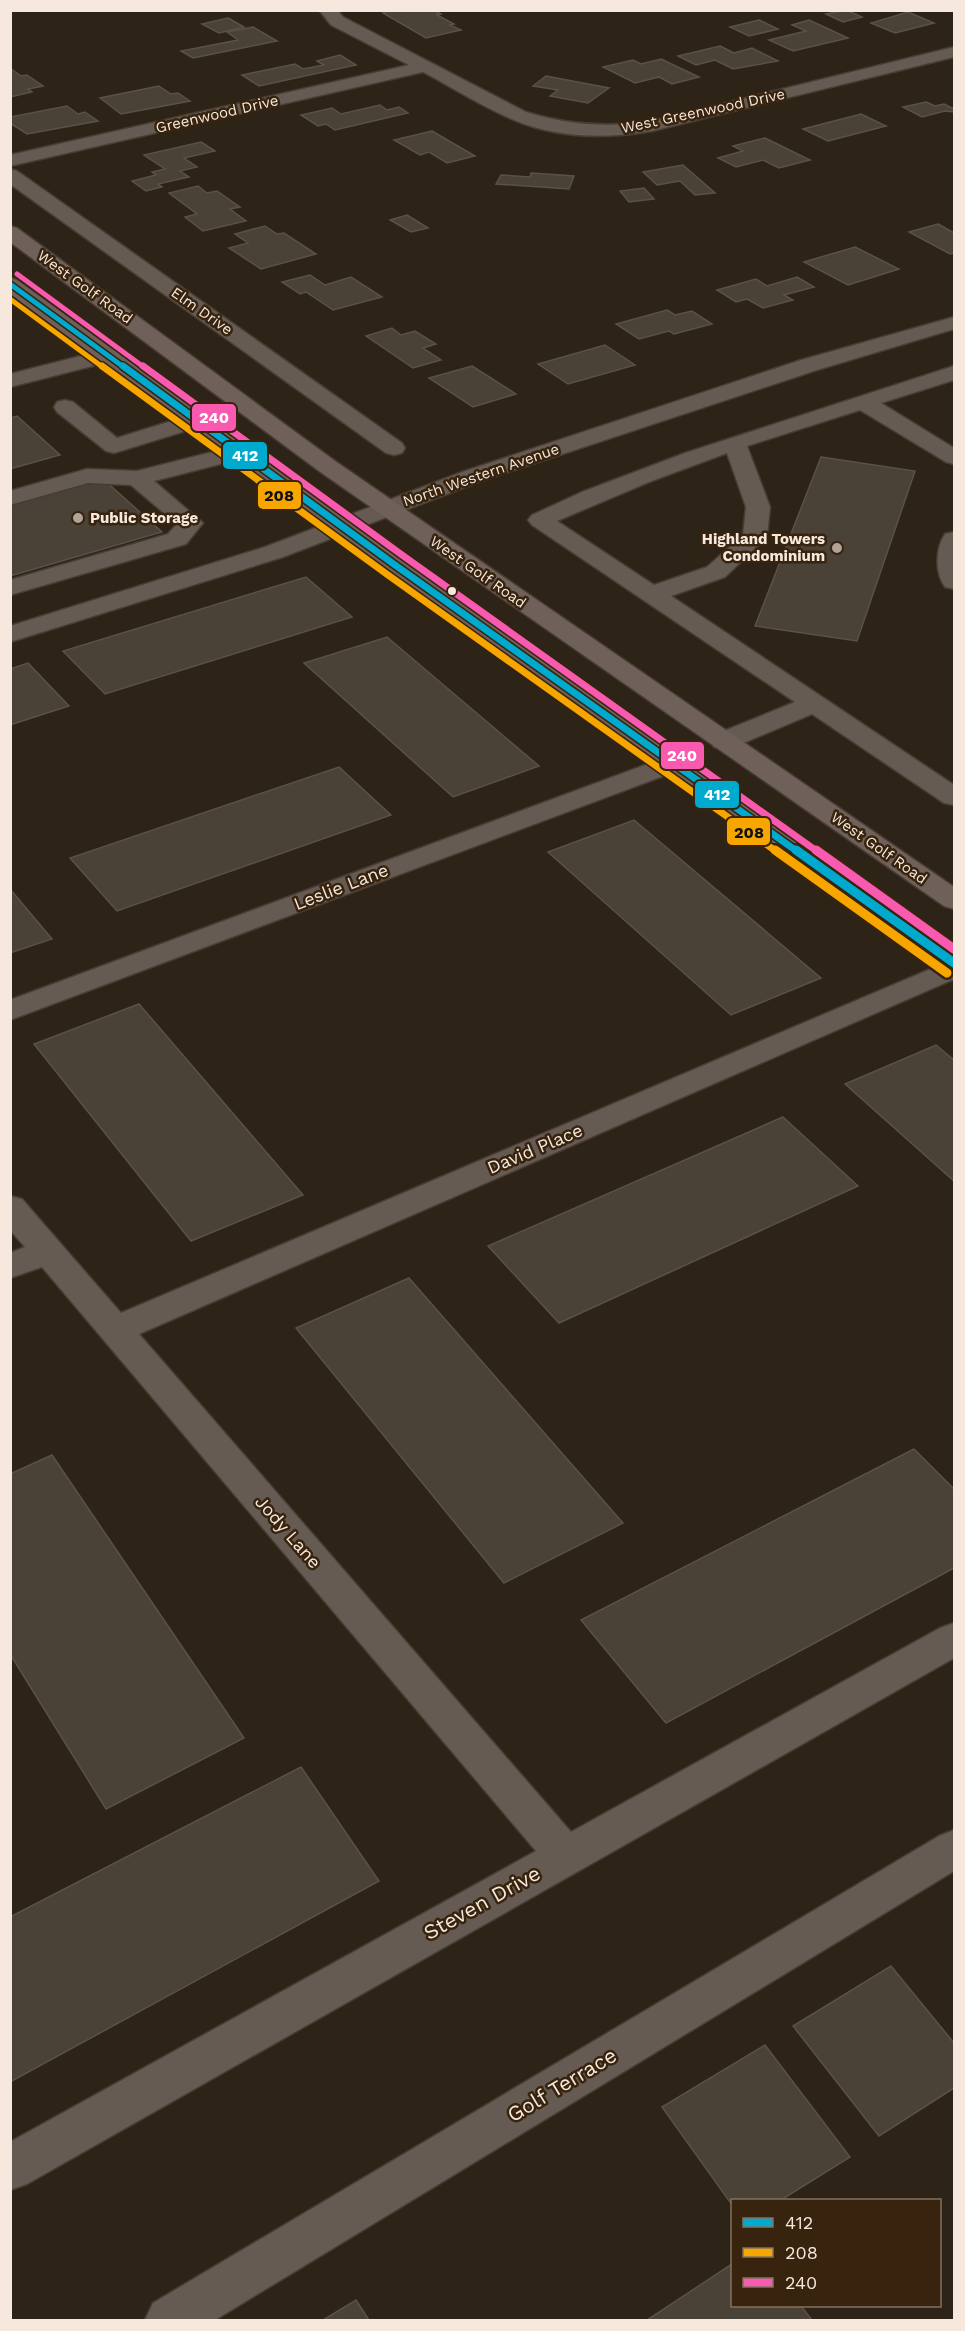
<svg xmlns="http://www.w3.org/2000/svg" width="965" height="2331" font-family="'Work Sans',sans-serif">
<rect width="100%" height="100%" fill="#2e2317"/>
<g fill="#4a4137" stroke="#5b5147" stroke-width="1.5">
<polygon points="394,10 434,10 441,14 437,15 454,24 450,25 461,30 426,38 383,13"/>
<polygon points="846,10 862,17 843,22 826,14"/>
<polygon points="908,12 934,23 895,33 871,23"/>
<polygon points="228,18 244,27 219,33 202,24"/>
<polygon points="759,20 778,29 749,36 730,27"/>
<polygon points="809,20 848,38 793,51 769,40 806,31 792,25"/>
<polygon points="253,27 277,41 193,58 181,51 238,40 227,32"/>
<polygon points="720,46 734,53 752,48 778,61 733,69 715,60 696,65 678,56"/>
<polygon points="340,55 356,65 259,86 242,75 295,64 303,69 324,65 317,61"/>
<polygon points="661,59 699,77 672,84 659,77 635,83 603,67 633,60 641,64"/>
<polygon points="10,68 21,76 27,75 43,86 28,89 32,92 10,97"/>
<polygon points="546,76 609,88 588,103 550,96 558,90 533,86"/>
<polygon points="159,86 171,94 178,93 190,101 121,114 100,98"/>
<polygon points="926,102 935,106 944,104 954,109 954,112 945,111 922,117 903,107"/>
<polygon points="380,105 387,110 399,107 408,113 335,130 326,124 318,126 301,115 332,108 341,114"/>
<polygon points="67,106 78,114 85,112 98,121 27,134 10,123 10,117"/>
<polygon points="861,114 886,126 828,141 803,129"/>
<polygon points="432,131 475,156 447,163 429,152 420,155 394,140"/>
<polygon points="765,138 810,160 779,168 763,160 736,167 718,158 743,151 733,146"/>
<polygon points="201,142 215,151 184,158 197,167 180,171 189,177 158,184 162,187 146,191 132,181 156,175 152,172 165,169 144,155"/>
<polygon points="683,165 715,193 695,195 680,181 657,185 643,172"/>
<polygon points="531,173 574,176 569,189 496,184 501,175 530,177"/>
<polygon points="198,186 207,193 217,191 240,207 230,209 246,221 203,231 185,217 197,214 169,193"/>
<polygon points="644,188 654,199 629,202 620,191"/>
<polygon points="407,215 428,228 411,232 390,220"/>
<polygon points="938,224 954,233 954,253 950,254 909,232"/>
<polygon points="265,226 277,234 284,233 316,254 261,269 229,248 248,243 235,234"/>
<polygon points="855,247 899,269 848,285 804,262"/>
<polygon points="310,275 325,285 351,277 382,297 333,310 306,292 300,294 282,282"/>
<polygon points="797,277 814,287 784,295 793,300 763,308 747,299 736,302 717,290 756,279 767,286"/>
<polygon points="667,310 675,315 692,311 712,324 674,334 669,331 639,339 616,324"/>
<polygon points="392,328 401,335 415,331 436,344 423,348 441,360 413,368 366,336"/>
<polygon points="605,345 635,365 568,384 538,364"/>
<polygon points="472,366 516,394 473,407 429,378"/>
<polygon points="17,416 60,455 10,469 10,418"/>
<polygon points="821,457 915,471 857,641 755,626"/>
<polygon points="102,478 162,532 10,576 10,504"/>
<polygon points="306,577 352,617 105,694 63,651"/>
<polygon points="387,637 539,766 453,797 304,663"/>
<polygon points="28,663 69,706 10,725 10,669"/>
<polygon points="339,767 391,815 117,911 70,858"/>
<polygon points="634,820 821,978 731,1015 548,852"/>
<polygon points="10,889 52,939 10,953"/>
<polygon points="139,1004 303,1195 191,1241 34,1044"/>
<polygon points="936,1045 954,1060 954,1181 845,1084"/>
<polygon points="783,1117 858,1186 559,1323 488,1246"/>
<polygon points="409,1278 623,1523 504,1583 296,1328"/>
<polygon points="914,1449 954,1489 954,1568 666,1723 581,1620"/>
<polygon points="52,1455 244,1738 106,1809 10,1654 10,1474"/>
<polygon points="301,1767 379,1881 10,2082 10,1917"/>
<polygon points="891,1966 954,2043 954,2088 879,2136 793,2026"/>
<polygon points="765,2045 850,2157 781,2200 732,2200 732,2205 662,2107"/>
<polygon points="732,2264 732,2306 801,2306 812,2320 647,2320"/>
<polygon points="356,2300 369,2320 323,2320"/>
</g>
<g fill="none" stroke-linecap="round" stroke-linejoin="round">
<g stroke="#473d35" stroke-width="3">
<g id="minor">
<path d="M319,10H337L343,17L526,112C568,125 609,128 652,121L954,47V57L652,131C606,139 557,138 514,120C483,107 453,88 423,72L10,166V155L409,65L331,25Z"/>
<polygon points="10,169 17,171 402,443 405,448 402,453 394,455 386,453 10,184"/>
<polygon points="954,317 954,329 817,370 481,481 283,557 10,642 10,626 265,547 465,471 801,360"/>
<polygon points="108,349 116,350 119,355 116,360 10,387 10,374"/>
<path d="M954,366V380L881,403L954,448V464L946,462L860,410L747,446L770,507L767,537L725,577L671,596L954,785V805L944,803L812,714L734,747L724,749L714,747L711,741L714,735L795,702L532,525L528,520L532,515L582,492L685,453ZM727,453L746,507L743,535L707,567L654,585L557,521L649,482Z"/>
<polygon points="65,400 73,402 117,438 197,413 205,415 208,420 205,425 114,453 106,451 57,412 54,407 57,402"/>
<polygon points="240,445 248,447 251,452 248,457 154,481 203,523 186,544 10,595 10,580 168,534 177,524 131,485 88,483 10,505 10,491 87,469 137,471"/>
<path d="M954,532V589L945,587C935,573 935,549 945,534Z"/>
<polygon points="672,755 682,757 686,763 682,769 10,1020 10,1000"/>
<polygon points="954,959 954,979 139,1334 571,1832 940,1628 954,1623 954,1658 27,2184 10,2190 10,2142 536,1851 42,1267 10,1278 10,1253 25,1247 10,1230 10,1196 22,1199 121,1313"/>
<polygon points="954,1830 954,1871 215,2320 145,2320 153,2303 939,1836"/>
</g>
</g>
<g stroke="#473d35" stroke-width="3">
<g id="major">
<polygon points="10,226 17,228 335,461 954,887 954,909 944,906 319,471 10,242"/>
<polygon points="10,278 17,280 404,560 954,949 954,972 943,970 386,570 10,294"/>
</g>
</g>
<use href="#minor" fill="#655b52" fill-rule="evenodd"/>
<use href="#major" fill="#6f6159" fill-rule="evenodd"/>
<g stroke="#37230e" stroke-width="8">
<polyline id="bus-1-far2" points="10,284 125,368"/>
</g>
<g stroke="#37230e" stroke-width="10">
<polyline id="bus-1-far1" points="123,366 395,565 798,852"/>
</g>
<g stroke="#37230e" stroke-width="14">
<polyline id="bus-1" points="796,850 954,963"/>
</g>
<g stroke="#37230e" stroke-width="8">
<polyline id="bus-2-far2" points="10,299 104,368"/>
</g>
<g stroke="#37230e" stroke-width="10">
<polyline id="bus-2-far1" points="102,366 388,575 777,852"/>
</g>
<g stroke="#37230e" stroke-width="14">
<polyline id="bus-2" points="775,850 947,973"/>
</g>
<g stroke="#37230e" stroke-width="8">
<polyline id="bus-3-far2" points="17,274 145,368"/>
</g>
<g stroke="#37230e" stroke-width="10">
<polyline id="bus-3-far1" points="143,366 402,555 818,852"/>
</g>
<g stroke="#37230e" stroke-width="14">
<polyline id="bus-3" points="816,850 954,949"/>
</g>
<use href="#bus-1-far2" stroke="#00a9ce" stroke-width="5"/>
<use href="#bus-1-far1" stroke="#00a9ce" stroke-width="7"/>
<use href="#bus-1" stroke="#00a9ce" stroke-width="9"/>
<use href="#bus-2-far2" stroke="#f7a600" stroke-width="5"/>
<use href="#bus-2-far1" stroke="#f7a600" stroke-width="7"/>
<use href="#bus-2" stroke="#f7a600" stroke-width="9"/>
<use href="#bus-3-far2" stroke="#f75aaf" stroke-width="5"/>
<use href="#bus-3-far1" stroke="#f75aaf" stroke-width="7"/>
<use href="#bus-3" stroke="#f75aaf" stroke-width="9"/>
</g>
<g fill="#b0a397" stroke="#37230e" stroke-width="2">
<circle cx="78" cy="518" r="6"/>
<circle cx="837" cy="548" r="6"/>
</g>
<circle fill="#f6e8dc" stroke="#37230e" stroke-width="2" cx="452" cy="591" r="5"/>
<g text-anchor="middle" stroke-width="5" stroke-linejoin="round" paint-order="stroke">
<g font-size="15" fill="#f6e8dc" stroke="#37230e">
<text transform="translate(703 111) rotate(-12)" y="5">West Greenwood Drive</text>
<text transform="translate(217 114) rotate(-13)" y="5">Greenwood Drive</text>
<text transform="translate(85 287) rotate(36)" y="5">West Golf Road</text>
<text transform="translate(202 311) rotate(35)" y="5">Elm Drive</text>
<text transform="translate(481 475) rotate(-19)" y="5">North Western Avenue</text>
<text transform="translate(478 572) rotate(35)" y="5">West Golf Road</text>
<text transform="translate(879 848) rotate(35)" y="5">West Golf Road</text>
</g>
<g font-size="15" font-weight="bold" fill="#f6e8dc" stroke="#37230e" text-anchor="start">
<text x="90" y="523">Public Storage</text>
<text x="825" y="544" text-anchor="end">Highland Towers<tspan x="825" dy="17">Condominium</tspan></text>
</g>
<g font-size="18" fill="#f6e8dc" stroke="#37230e">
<text transform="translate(341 887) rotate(-21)" y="6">Leslie Lane</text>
<text transform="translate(535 1149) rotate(-23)" y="6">David Place</text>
<text transform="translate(288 1532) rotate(49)" y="6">Jody Lane</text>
</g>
<g font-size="21" fill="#f6e8dc" stroke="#37230e">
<text transform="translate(482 1903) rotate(-29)" y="7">Steven Drive</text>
<text transform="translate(562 2085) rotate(-31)" y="7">Golf Terrace</text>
</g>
</g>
<g stroke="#37230e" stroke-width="2">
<rect x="191" y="403" width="46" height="29" rx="6" fill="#f75aaf"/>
<rect x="222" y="441" width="46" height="29" rx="6" fill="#00a9ce"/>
<rect x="257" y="481" width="45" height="29" rx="6" fill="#f7a600"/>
<rect x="660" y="741" width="45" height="29" rx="6" fill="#f75aaf"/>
<rect x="694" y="780" width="46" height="29" rx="6" fill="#00a9ce"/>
<rect x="726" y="817" width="45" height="29" rx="6" fill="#f7a600"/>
</g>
<g font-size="16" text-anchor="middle" font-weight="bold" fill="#fff">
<text x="214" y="423">240</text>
<text x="245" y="461">412</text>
<text x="682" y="761">240</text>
<text x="717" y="800">412</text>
</g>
<g font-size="16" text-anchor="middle" font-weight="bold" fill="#111">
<text x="279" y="501">208</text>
<text x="749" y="838">208</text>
</g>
<rect width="965" height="2331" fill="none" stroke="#f6e8dc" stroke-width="24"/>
<rect x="731" y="2199" width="210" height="108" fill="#37230e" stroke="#837260" stroke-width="1.5"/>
<rect x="743" y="2218" width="30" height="9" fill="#00a9ce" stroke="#837260" stroke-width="1.5"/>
<text x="785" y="2229" font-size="18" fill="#f6e8dc">412</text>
<rect x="743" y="2248" width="30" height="9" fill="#f7a600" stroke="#837260" stroke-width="1.5"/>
<text x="785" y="2259" font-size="18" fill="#f6e8dc">208</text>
<rect x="743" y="2278" width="30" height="9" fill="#f75aaf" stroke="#837260" stroke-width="1.5"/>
<text x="785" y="2289" font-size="18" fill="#f6e8dc">240</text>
</svg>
